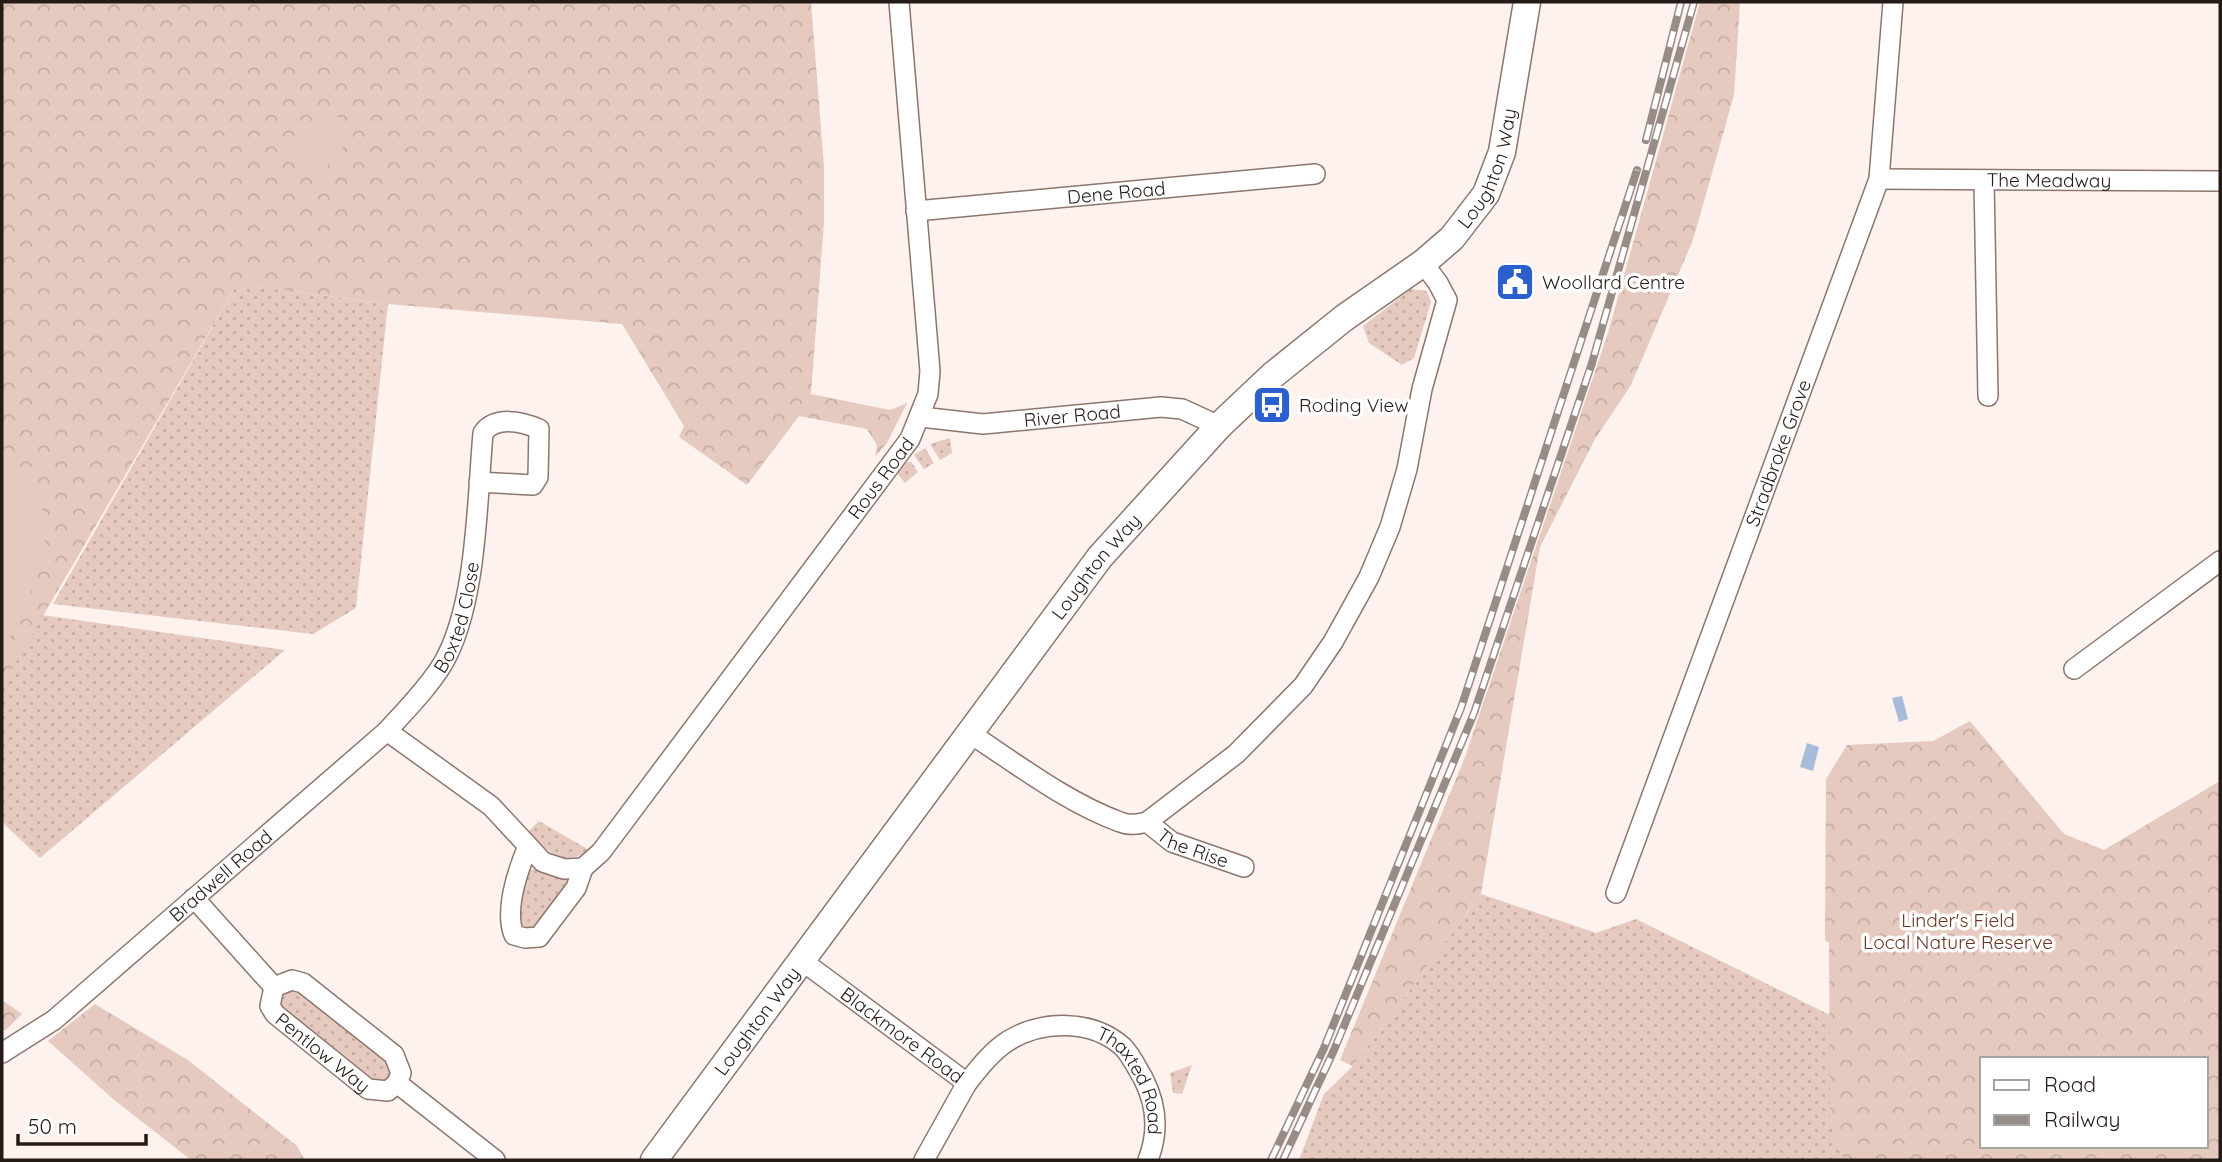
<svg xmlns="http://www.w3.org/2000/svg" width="2222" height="1162" font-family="Quicksand,sans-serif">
<defs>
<pattern id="grass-dots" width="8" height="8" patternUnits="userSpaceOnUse" patternTransform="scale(1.75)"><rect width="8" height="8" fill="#e6cabf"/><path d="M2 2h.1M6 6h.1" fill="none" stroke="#c5ada3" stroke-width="1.8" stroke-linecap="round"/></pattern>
<pattern id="forest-crowns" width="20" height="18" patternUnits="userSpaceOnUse" patternTransform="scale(1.75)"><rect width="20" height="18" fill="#e6cabf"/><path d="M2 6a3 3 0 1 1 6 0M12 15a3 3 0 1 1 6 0" fill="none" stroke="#c5ada3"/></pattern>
</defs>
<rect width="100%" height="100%" fill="#fdf2ee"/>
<g fill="url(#grass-dots)">
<polygon points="237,284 388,304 356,608 313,634 53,604"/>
<polygon points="1411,289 1427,291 1431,302 1414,358 1402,365 1369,343 1363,326"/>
<polygon points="950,438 952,453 940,460 930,444"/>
<polygon points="925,448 934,463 924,469 914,455"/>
<polygon points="907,462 911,462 918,472 905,483 896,472"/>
<polygon points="42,615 285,650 40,858 2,822 2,686"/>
<path d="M539,821L589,850C565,869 545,850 528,832Z"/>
<polygon points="536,869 566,877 568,884 538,926 530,930 517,924 526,870"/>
<polygon points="1481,894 1596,933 1636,919 1830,1015 1830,1116 1843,1160 1299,1160 1324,1094 1353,1066"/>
<polygon points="292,990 299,991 390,1062 391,1074 387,1081 373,1083 282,1013 281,997"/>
<polygon points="1192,1065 1182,1094 1173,1093 1170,1073"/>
</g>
<g fill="url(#forest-crowns)" fill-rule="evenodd">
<polygon points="2,2 811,2 824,166 824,222 811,394 890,410 907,403 887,443 875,457 877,445 867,429 799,416 747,485 679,437 684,426 622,324 388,304 237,284 2,686"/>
<polygon points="1700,2 1740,2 1734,95 1693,240 1631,385 1595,439 1540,547 1481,894 1353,1066 1340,1060 1465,757 1608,333"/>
<path d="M1970,721L2064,834L2104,850L2220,781V1160H1843L1830,1116L1829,943L1825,940L1826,779L1847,745L1933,741ZM1982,1059H2206V1146H1982Z"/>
<polygon points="2,1000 22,1014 5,1031 2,1028"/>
<polygon points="95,1004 188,1060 297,1146 305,1160 191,1160 113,1099 48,1041"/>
</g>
<g fill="#e6cabf">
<polygon points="327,108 355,132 315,180 285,155"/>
<polygon points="2,446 41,491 45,551 19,625 2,648"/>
</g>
<g fill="#a9bbdb">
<polygon points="1902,696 1908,719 1899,722 1892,698"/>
<polygon points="1807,743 1819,747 1813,771 1800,767"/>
</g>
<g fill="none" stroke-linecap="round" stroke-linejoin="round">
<g stroke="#8d766c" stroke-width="22">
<g id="street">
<path id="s1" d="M1879,179L2220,181"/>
<polyline points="1984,180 1988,396"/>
<path id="s2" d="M916,211L1315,174"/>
<path id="s3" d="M921,417L983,424L1161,407L1182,409L1219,426"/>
<polyline points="2074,669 2220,561"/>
<path id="s4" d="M387,731L491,806L543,862L564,869L583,868L601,852L910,439L928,394L930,371L899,2"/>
<path d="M971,734C1018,765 1068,803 1120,822C1130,826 1138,824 1147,822L1236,754L1303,686L1333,642L1369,577L1390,527L1407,469L1422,389L1447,300L1438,283L1423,263"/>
<path id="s5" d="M1147,822L1172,842L1244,867"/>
<path d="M528,846C518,870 504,910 514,935L525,938L539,937L576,888L583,868"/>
<path id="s6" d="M1616,893L1879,179L1893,2"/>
<path id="s7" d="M194,898L274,987L270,1006L275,1014L368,1089L388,1091L397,1083L495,1160"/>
<path id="s8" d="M801,960L967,1083L924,1160"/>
<polyline points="274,987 292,980 303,983 394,1055 401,1073 397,1083"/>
<path id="s9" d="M2,1053L54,1020L387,731C406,710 427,689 442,665C477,607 477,501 483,433C495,416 521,421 539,429L538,477L533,485L479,482"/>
<path id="s10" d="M967,1083C979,1068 991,1052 1008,1041C1042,1020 1092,1019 1123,1047C1131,1055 1137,1068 1143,1078C1157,1105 1159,1132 1148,1160"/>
</g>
</g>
<g stroke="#8d766c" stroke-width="29">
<g id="secondary">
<path id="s11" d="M654,1160L1100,557L1219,426L1273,375L1344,318L1423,263L1452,238L1486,194L1502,152L1527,2"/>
</g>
</g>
<use href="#street" stroke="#fff" stroke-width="19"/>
<use href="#secondary" stroke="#fff" stroke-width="26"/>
<g stroke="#978c88" stroke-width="8">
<g id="rail">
<polyline points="1646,140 1681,2"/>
<polyline points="1271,1160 1324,1048 1461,708 1637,170"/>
<polyline points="1283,1160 1334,1050 1474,713 1592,363 1694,2"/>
</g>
</g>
<use href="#rail" stroke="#fff" stroke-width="5" stroke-dasharray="16" stroke-linecap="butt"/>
</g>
<defs>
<g id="civic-square" transform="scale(2.0125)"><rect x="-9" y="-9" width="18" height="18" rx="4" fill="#2c5fce" stroke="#fff"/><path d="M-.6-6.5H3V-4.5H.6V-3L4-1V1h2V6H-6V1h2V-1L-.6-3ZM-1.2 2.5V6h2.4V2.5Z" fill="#fff"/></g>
<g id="bus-square" transform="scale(2.0125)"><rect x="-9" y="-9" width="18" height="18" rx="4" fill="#2c5fce" stroke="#fff"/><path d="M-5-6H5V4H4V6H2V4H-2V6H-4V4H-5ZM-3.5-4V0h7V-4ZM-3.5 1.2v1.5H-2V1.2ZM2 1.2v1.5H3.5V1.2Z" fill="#fff"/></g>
</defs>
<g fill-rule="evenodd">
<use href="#civic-square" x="1515" y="282"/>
<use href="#bus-square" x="1272" y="405"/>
</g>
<g text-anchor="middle" stroke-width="7" stroke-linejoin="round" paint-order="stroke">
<g font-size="19" fill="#241b17" stroke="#fff">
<text dy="7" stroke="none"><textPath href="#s11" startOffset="1307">Loughton Way</textPath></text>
<text dy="7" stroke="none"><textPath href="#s1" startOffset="170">The Meadway</textPath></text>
<text dy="7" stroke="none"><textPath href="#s2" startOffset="201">Dene Road</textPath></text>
<text dy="7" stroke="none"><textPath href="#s3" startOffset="152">River Road</textPath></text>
<text dy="7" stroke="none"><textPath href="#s6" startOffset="469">Stradbroke Grove</textPath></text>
<text dy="7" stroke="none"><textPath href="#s4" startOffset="737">Rous Road</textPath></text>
<text dy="7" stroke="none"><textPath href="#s11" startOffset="740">Loughton Way</textPath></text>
<text dy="7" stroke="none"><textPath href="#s9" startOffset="639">Boxted Close</textPath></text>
<text dy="7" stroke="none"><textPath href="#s5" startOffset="54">The Rise</textPath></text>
<text dy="7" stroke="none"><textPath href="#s9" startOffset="282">Bradwell Road</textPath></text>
<text dy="7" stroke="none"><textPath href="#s11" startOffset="173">Loughton Way</textPath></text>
<text dy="7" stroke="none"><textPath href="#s8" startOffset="126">Blackmore Road</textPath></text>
<text dy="7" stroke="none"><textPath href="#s7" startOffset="210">Pentlow Way</textPath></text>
<text dy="7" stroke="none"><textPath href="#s10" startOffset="215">Thaxted Road</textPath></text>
</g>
<g font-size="19" fill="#241b17" stroke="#fff" text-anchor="start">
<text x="1542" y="289">Woollard Centre</text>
<text x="1299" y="412">Roding View</text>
</g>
<g font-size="19" fill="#693720" stroke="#fff">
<text x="1958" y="927">Linder's Field<tspan x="1958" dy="22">Local Nature Reserve</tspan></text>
</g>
</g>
<rect width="2222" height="1162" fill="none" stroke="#241b17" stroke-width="7"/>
<rect x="1980" y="1057" width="228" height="91" fill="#ffffff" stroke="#a7a4a2" stroke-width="2"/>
<rect x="1994" y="1080" width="35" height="10" fill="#ffffff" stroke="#a7a4a2" stroke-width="2"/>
<text x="2044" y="1092" font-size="21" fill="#241b17">Road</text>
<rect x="1994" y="1115" width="35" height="10" fill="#978c88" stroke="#a7a4a2" stroke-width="2"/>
<text x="2044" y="1127" font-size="21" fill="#241b17">Railway</text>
<path d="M18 1134v10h128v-10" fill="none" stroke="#241b17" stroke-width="3.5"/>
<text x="28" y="1134" font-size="21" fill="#241b17" stroke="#ffffff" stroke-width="5" paint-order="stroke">50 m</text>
</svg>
